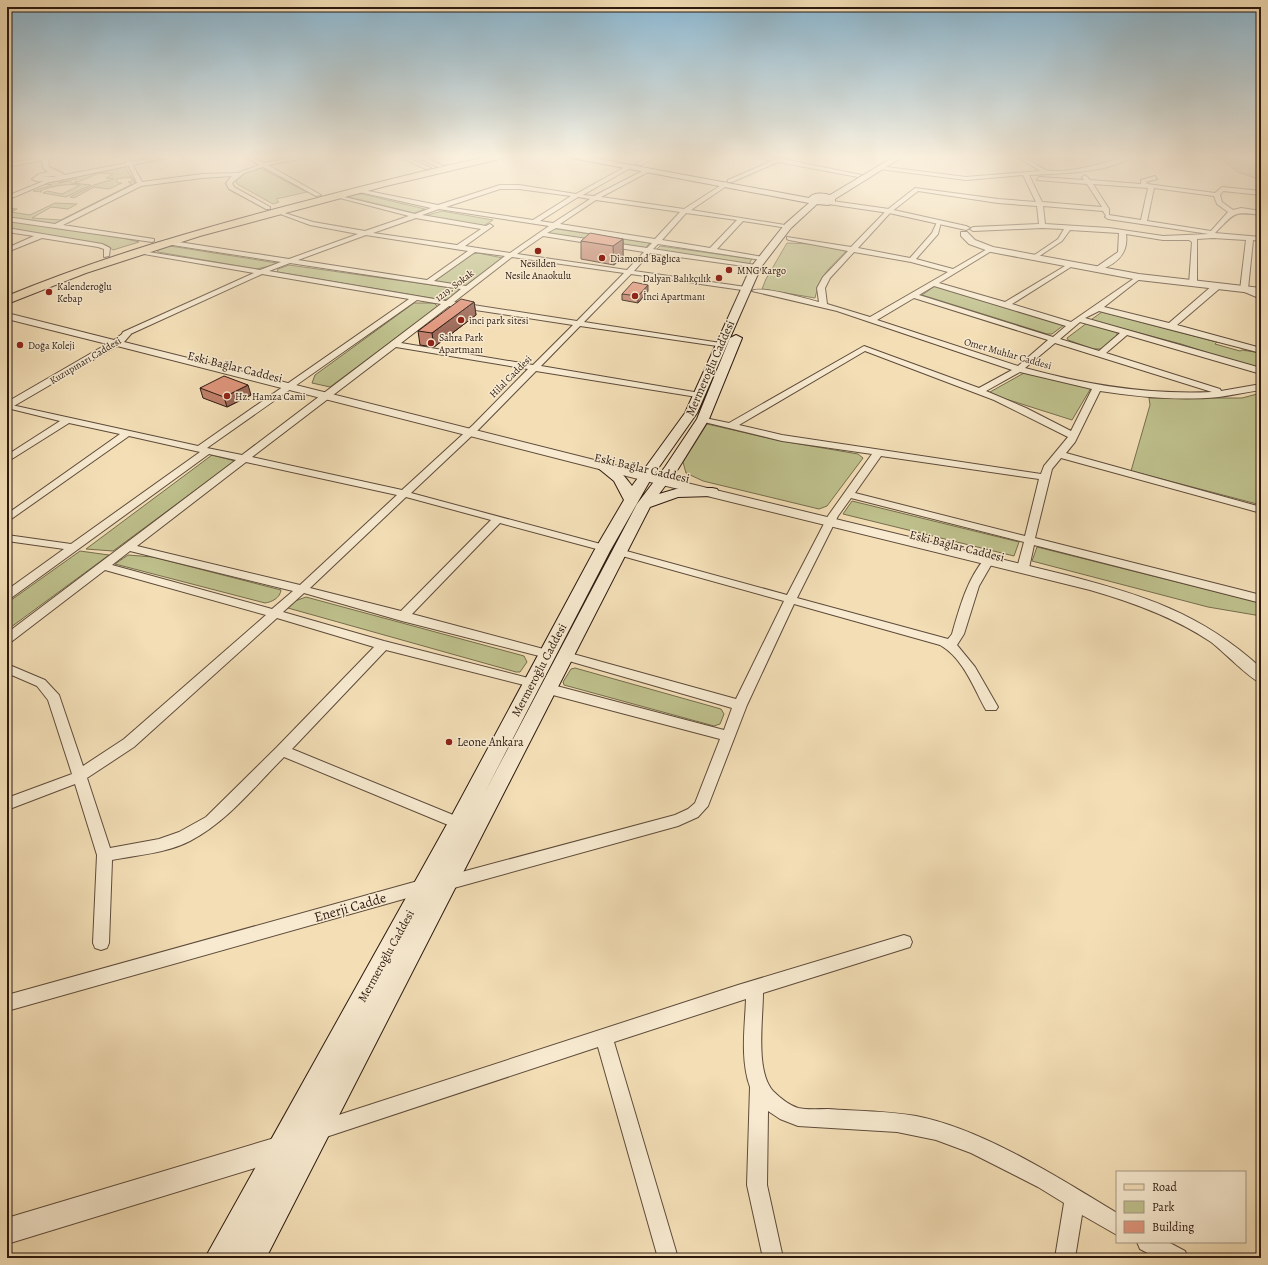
<svg xmlns="http://www.w3.org/2000/svg" width="1268" height="1265" font-family="Alegreya,serif">
<rect width="100%" height="100%" fill="#f3deb6"/>
<filter id="stains"><feTurbulence type="fractalNoise" baseFrequency=".005" numOctaves="4"/><feColorMatrix values="0 0 0 0 .2 0 0 0 0 .09 0 0 0 0 .02 0 0 0 .5 -.17"/></filter>
<radialGradient id="worn" r=".72"><stop offset=".6" stop-color="#630" stop-opacity="0"/><stop offset="1" stop-color="#630" stop-opacity=".3"/></radialGradient>
<g fill="#bec08c" stroke="#766d4e">
<polygon points="1207,156 1241,156 1261,159 1261,180 1238,172 1224,161"/>
<path d="M121,167H125L136,184L60,223L52,224L7,217V208L17,209L11,212L30,215L55,203L77,204L68,209L51,207L32,218L61,220L132,184L128,182L133,181L130,177L116,179L118,183H122L109,189L94,187L74,198L70,197L94,185L114,179L106,178L113,174L99,173L76,183H74L77,179H75L58,183L70,181L72,183L91,185L66,197L43,193L47,191L62,194L80,185C66,184 54,185 40,191L42,192L33,191L52,185L44,184L59,179Z"/>
<polygon points="260,168 307,192 276,199 279,202 273,204 237,184 236,181 245,173"/>
<polygon points="356,194 362,194 425,209 414,213 345,196"/>
<polygon points="442,211 493,220 483,226 424,216"/>
<polygon points="7,220 123,238 139,242 113,250 106,245 7,228"/>
<polygon points="551,228 650,243 645,248 546,233"/>
<path d="M787,243L813,244L847,250C830,269 821,272 815,298L762,289L766,279Z"/>
<polygon points="164,245 277,263 275,265 256,269 158,252 155,249"/>
<polygon points="660,246 752,259 749,264 656,250"/>
<polygon points="478,253 503,258 465,286 433,281 472,254"/>
<polygon points="289,265 461,289 449,299 442,300 277,272 278,269"/>
<polygon points="935,286 1064,325 1052,334 1047,334 922,295"/>
<polygon points="414,303 434,303 438,307 330,387 312,383 315,375"/>
<polygon points="1102,312 1217,342 1215,344 1240,351 1242,350 1261,353 1261,370 1181,344 1094,321 1092,319"/>
<polygon points="1087,323 1114,331 1117,332 1117,336 1102,349 1093,349 1068,340 1067,338"/>
<polygon points="1024,373 1091,388 1072,420 990,394 990,392"/>
<polygon points="1261,393 1261,505 1131,471 1150,405 1149,398 1242,398"/>
<polygon points="707,424 782,441 858,454 863,458 827,506 819,509 703,481 686,473 683,462"/>
<polygon points="212,455 235,461 113,551 86,549"/>
<polygon points="852,501 1019,542 1014,556 843,514"/>
<polygon points="1037,547 1261,603 1261,616 1208,607 1032,561"/>
<polygon points="80,551 109,555 7,630 7,603"/>
<path d="M128,555L153,557L281,590C280,598 272,602 265,603L115,564Z"/>
<polygon points="306,597 524,656 527,662 520,672 516,672 288,608 295,601"/>
<polygon points="575,668 721,709 724,714 720,724 714,726 564,685 563,682 571,669"/>
</g>
<g fill="none" stroke-linecap="round" stroke-linejoin="round">
<g stroke="#5e4b3a" stroke-width="2">
<g id="minor">
<polygon points="54,156 64,156 7,167 7,163"/>
<polygon points="124,156 128,156 142,182 202,174 238,173 259,165 245,156 250,156 264,163 301,156 309,156 307,158 268,165 321,195 316,196 263,167 244,173 232,183 234,187 270,207 270,209 266,209 229,189 226,183 232,176 202,178 141,186 63,225 154,239 154,241 152,242 7,221 7,217 55,224 137,183"/>
<polygon points="397,156 404,156 431,168 426,169"/>
<polygon points="418,156 422,156 443,166 438,167 418,158"/>
<polygon points="652,156 659,156 640,165 635,164"/>
<polygon points="752,156 778,158 861,175 858,177 778,162 732,182 728,182 728,180 772,161"/>
<path d="M1016,156C1027,156 1036,166 1046,170C1062,175 1111,162 1126,156H1133C1110,173 1057,174 1029,175L1042,202L1102,207L1087,184L1037,180L1039,177L1084,180L1082,177L1085,175L1090,180L1141,184V180L1155,176L1157,179L1146,182L1147,184L1215,193L1222,187L1261,191V195L1223,191L1220,195L1222,202L1233,210L1241,208L1261,211V215C1232,211 1235,213 1215,233L1261,237V241L1253,240L1248,289L1261,294V299L1240,290L1246,240L1213,238L1197,239V284L1193,286L1189,284L1192,242L1189,240H1163L1126,234C1129,255 1115,265 1097,271L1095,270V268L1118,252L1119,233L1070,230L1062,241L1035,259L1032,257L1033,256L1058,239L1064,229L1042,228L973,231L970,229L973,227L1039,224L1037,206L998,203L918,191L891,212L858,248L910,258L932,233L937,222H941L938,234L916,259L953,269L989,248H993V250L939,283L1005,302L1070,263H1074V265L1012,304L1071,322L1139,275L1143,277L1141,278L1104,307L1169,323L1213,285H1219V289L1177,325L1261,348V353L1099,311L1085,318L1261,368V374L1127,335L1106,353L1220,389L1221,391L1261,384V390C1247,392 1233,395 1219,397C1179,401 1139,397 1100,391L1075,442L1066,453L1261,507V513L1061,458L1052,469L1035,538L1261,595V603L1034,545L1029,568L1023,571L1017,568L1024,542L851,498L838,516L797,598L948,639L952,634C960,606 967,580 985,558H993L994,560L979,586L964,634L957,645L975,667L998,707L996,710H986C973,687 964,659 940,645L794,604L747,705L708,806L698,817L678,826L443,891L438,889L435,884L438,879L443,877L675,815L688,809L695,803L720,739L549,694L544,692L543,689L544,686L549,684L724,730L732,708L562,659L560,656L562,653L566,652L736,699L784,601L615,554L614,552L619,549L787,595L828,516L872,454L782,441L700,421V417L729,423L864,346L979,388L1012,370L837,311L752,291C760,285 807,299 819,302L817,288L823,277L848,251L789,240L787,239V237L851,247L887,210L915,188L998,199L1036,202L1023,175L966,180L880,169L878,166L966,177L1040,171ZM1093,184L1148,188L1141,220L1109,215V209ZM1154,188L1214,196L1217,204L1228,212L1211,231L1147,221ZM1043,206L1103,211L1106,216L1105,217L1108,219L1209,234L1163,236L1109,228L1045,224ZM854,252L911,262L948,272L870,317L827,304L825,288L830,278ZM934,286L1066,326L1053,337L919,295ZM914,298L1048,340L1018,366L877,320ZM1080,322L1120,333L1099,351L1060,339ZM1055,343L1212,392C1148,395 1087,385 1025,368ZM865,351L994,400L1068,437L1044,466L1041,474L782,435L739,425ZM1020,372L1092,389L1071,431L1026,408L986,391ZM881,456L1039,479L1025,536L855,493Z"/>
<path d="M630,164L632,167L583,195L594,196L648,168L650,171L601,197L684,209L726,182L728,185L691,210L791,226L788,228L743,221L717,249L763,257V259L761,260L658,244L653,249L756,265L758,266V268L650,253L634,271L746,287L750,289L749,291L631,274L584,322L721,343L725,345L724,347L580,326L541,366L700,393L703,394V398L536,371L479,429L411,493L608,546L609,548L608,550L604,551L500,523L412,614L551,651L553,654L551,657L547,658L402,621L304,593L283,612L384,641L536,680L538,683L536,686L532,687L386,650L292,749L463,819L465,823L463,827L458,829L453,827L284,757C255,786 227,822 190,841C167,853 138,855 112,860L109,943L107,948L101,950L95,948L93,943L97,855L75,784L7,810V798L72,774L48,700L37,686L7,673V664L45,680L59,695L83,766L124,739L266,615L105,570L11,642L7,643V633L236,460L209,454L11,598L7,599V590L64,549L7,541V535L71,544L200,452L129,436L7,522V514L120,434L69,423L7,462V455L60,421L7,408V404L198,446L409,299L262,274L126,336L122,334L123,332L254,273L138,253L136,252V250L260,270L281,262L166,244L163,242L166,240L289,259L358,234L310,225L275,212V210L313,222L365,231L409,216L336,197V195L415,214L431,208L355,191L358,189L438,205L500,185H519L576,194ZM500,189H519L571,196L533,220L446,207ZM578,197L590,199L553,223L540,221ZM596,200L680,212L655,239L560,224ZM439,209L549,226L510,253L465,246L493,226L490,224L486,226L422,215ZM686,213L737,220L710,248L662,240ZM416,218L421,219L481,229L457,245L373,233ZM556,228L652,243L647,248L547,233ZM366,235L468,251L427,280L298,260ZM543,236L644,252L627,270L517,254ZM475,252L505,256L466,286L434,281ZM512,257L624,273L577,321L454,302ZM290,263L461,289L446,301L269,271ZM417,300L441,304L242,455L207,448ZM449,306L573,325L533,365L401,343ZM396,347L528,369L473,425L402,490L252,457ZM246,462L397,495L300,585L137,546ZM406,497L491,520L401,611L310,588ZM130,551L293,591L272,609L112,565ZM277,618L374,647L277,747L206,817L179,832L159,839L110,848L87,778L134,747Z"/>
<polygon points="49,179 54,180 7,200 7,196"/>
<polygon points="7,228 102,244 110,248 109,256 104,257 104,249 98,247 42,238 7,252 7,248 34,236 7,232"/>
<polygon points="425,879 430,881 433,886 430,891 425,893 7,1011 7,995"/>
<path d="M904,935L910,937L912,942L910,947L763,993C763,1019 755,1071 773,1091C779,1097 789,1105 798,1108C807,1110 818,1109 828,1109C857,1111 887,1111 916,1116C983,1129 1059,1178 1117,1213V1235L1082,1215L1075,1258H1055L1064,1203L1038,1187L971,1153L936,1140L897,1132L798,1126L780,1119L768,1111L767,1185L783,1258H763L747,1185L750,1087C740,1059 745,1027 746,999L614,1042L678,1258H658L598,1047L320,1139L313,1137L311,1130L313,1123L320,1121L738,985Z"/>
<polygon points="1137,1242 1168,1242 1185,1251 1188,1258 1157,1258 1140,1249"/>
</g>
</g>
<g stroke="#5e4b3a" stroke-width="2">
<g id="tertiary">
<path d="M41,156H47L49,167L62,173L64,175L164,156H175L51,182L36,181L32,179L39,174L48,172L43,168ZM54,176L56,177H43Z"/>
<polygon points="825,200 889,209 966,226 970,228 966,230 889,213 828,204 825,204"/>
<polygon points="961,232 967,232 975,240 993,247 1139,274 1261,288 1261,294 1139,280 991,252 969,244 961,236"/>
<path d="M7,313L114,340L126,331L131,334L124,342L654,475L1066,575C1143,595 1201,613 1261,668V683C1250,679 1223,651 1211,642C1174,617 1132,602 1090,590L646,481L117,346L7,410V402L107,344L7,319Z"/>
<polygon points="281,1136 289,1140 293,1148 289,1156 281,1160 7,1244 7,1218"/>
</g>
</g>
<g stroke="#2d1a11" stroke-width="2">
<path id="secondary" d="M568,156H582L809,198C813,192 824,193 830,195L895,156H904L835,199V202L828,205L817,204L791,228L761,267L697,413L652,477L610,551L484,794L637,504L665,467L697,419L730,338L736,335L742,338L709,419L678,469L659,494L676,489L712,488L717,489L719,492L717,495L712,496L678,497L650,507L266,1258H205L451,817L594,551L624,500L614,481L592,463L594,460C609,456 624,475 632,486L685,413L751,267L785,224L809,203L572,158Z"/>
</g>
<g stroke="#2d1a11" stroke-width="2">
<path id="primary" d="M491,156H505L504,158L386,186L200,236L86,273L7,304V296C104,256 205,227 306,201C367,185 429,169 491,156Z"/>
</g>
<use href="#minor" fill="#f7ead0" fill-rule="evenodd"/>
<use href="#tertiary" fill="#f7ead0" fill-rule="evenodd"/>
<use href="#secondary" fill="#f7ead0" fill-rule="evenodd"/>
<use href="#primary" fill="#f3deb6" fill-rule="evenodd"/>
</g>
<g fill="#c0806b" stroke="#2d1a11">
<polygon points="623,239 623,257 614,265 581,259 581,241"/>
<polygon points="648,291 638,303 622,300 622,294"/>
<polygon points="474,302 476,315 434,347 420,345 418,331"/>
<polygon points="200,388 251,395 227,407 203,398"/>
</g>
<g fill="#9c6857" stroke="#2d1a11">
<polygon points="623,239 623,257 614,265 613,246"/>
<polygon points="648,285 648,291 638,303 638,296"/>
<polygon points="474,302 476,315 434,347 432,333"/>
<polygon points="248,385 251,395 227,407 224,397"/>
</g>
<g fill="#df957c" stroke="#2d1a11">
<polygon points="590,233 623,239 613,246 581,241"/>
<polygon points="633,282 648,285 638,296 622,294"/>
<polygon points="461,299 474,302 432,333 418,331"/>
<polygon points="224,376 248,385 224,397 200,388"/>
</g>
<linearGradient id="sky" x2="0" y2="1"><stop stop-color="#89b7d2"/><stop offset="0.47" stop-color="#faf0de"/><stop offset="1" stop-color="#faf0de" stop-opacity="0"/></linearGradient>
<rect width="1268" height="333" fill="url(#sky)"/>
<g fill="#8f2418" stroke="#f7ead0" stroke-width="1.5">
<circle cx="538" cy="251" r="4"/>
<circle cx="602" cy="258" r="4"/>
<circle cx="729" cy="270" r="4"/>
<circle cx="719" cy="278" r="4"/>
<circle cx="49" cy="292" r="4"/>
<circle cx="635" cy="296" r="4"/>
<circle cx="461" cy="320" r="4"/>
<circle cx="431" cy="343" r="4"/>
<circle cx="20" cy="345" r="4"/>
<circle cx="227" cy="396" r="4"/>
<circle cx="449" cy="742" r="4"/>
</g>
<g text-anchor="middle" stroke-width="3" stroke-linejoin="round" paint-order="stroke">
<g font-size="10" fill="#2d1a11" stroke="#f7ead0" text-anchor="start">
<text x="610" y="262">Diamond Bağlıca</text>
<text x="538" y="267" text-anchor="middle">Nesilden<tspan x="538" dy="12">Nesile Anaokulu</tspan></text>
<text x="737" y="274">MNG Kargo</text>
<text x="711" y="282" text-anchor="end">Dalyan Balıkçılık</text>
<text x="57" y="290">Kalenderoğlu<tspan x="57" dy="12">Kebap</tspan></text>
<text x="643" y="300">İnci Apartmanı</text>
<text x="469" y="324">inci park sitesi</text>
<text x="439" y="341">Sahra Park<tspan x="439" dy="12">Apartmanı</tspan></text>
<text x="28" y="349">Doğa Koleji</text>
<text x="235" y="400">Hz. Hamza Cami</text>
</g>
<g font-size="10" fill="#2d1a11" stroke="#f7ead0">
<text transform="translate(454 285) rotate(-37)" y="4">1219. Sokak</text>
<text transform="translate(1008 353) rotate(16)" y="4">Omer Muhlar Caddesi</text>
<text transform="translate(85 360) rotate(-31)" y="4">Kuzupınarı Caddesi</text>
<text transform="translate(510 376) rotate(-45)" y="4">Hilal Caddesi</text>
</g>
<g font-size="12" fill="#2d1a11" stroke="#f7ead0">
<text transform="translate(235 367) rotate(14)" y="4">Eski Bağlar Caddesi</text>
<text transform="translate(710 368) rotate(-66)" y="4">Mermeroğlu Caddesi</text>
<text transform="translate(642 468) rotate(13)" y="4">Eski Bağlar Caddesi</text>
<text transform="translate(957 546) rotate(14)" y="4">Eski Bağlar Caddesi</text>
<text transform="translate(539 670) rotate(-62)" y="4">Mermeroğlu Caddesi</text>
<text transform="translate(386 956) rotate(-61)" y="4">Mermeroğlu Caddesi</text>
</g>
<g font-size="12" fill="#2d1a11" stroke="#f7ead0" text-anchor="start">
<text x="457" y="746">Leone Ankara</text>
</g>
<g font-size="14" fill="#2d1a11" stroke="#f7ead0">
<text transform="translate(350 907) rotate(-16)" y="5">Enerji Cadde</text>
</g>
</g>
<rect width="1268" height="1265" fill="none" stroke="#f3deb6" stroke-width="24"/>
<rect x="8" y="8" width="1252" height="1249" fill="none" stroke="#2d1a11" stroke-width="2"/>
<rect x="12" y="12" width="1244" height="1241" fill="none" stroke="#2d1a11"/>
<rect x="1116" y="1171" width="130" height="72" fill="#f7ead0" stroke="#a69784"/>
<rect x="1124" y="1184" width="20" height="6" fill="#f3deb6" stroke="#a69784"/>
<text x="1152" y="1191" font-size="12" fill="#2d1a11">Road</text>
<rect x="1124" y="1201" width="20" height="12" fill="#bec08c" stroke="#a69784"/>
<text x="1152" y="1211" font-size="12" fill="#2d1a11">Park</text>
<rect x="1124" y="1221" width="20" height="12" fill="#df957c" stroke="#a69784"/>
<text x="1152" y="1231" font-size="12" fill="#2d1a11">Building</text>
<rect width="100%" height="100%" filter="url(#stains)"/>
<rect width="100%" height="100%" fill="url(#worn)"/>
</svg>
